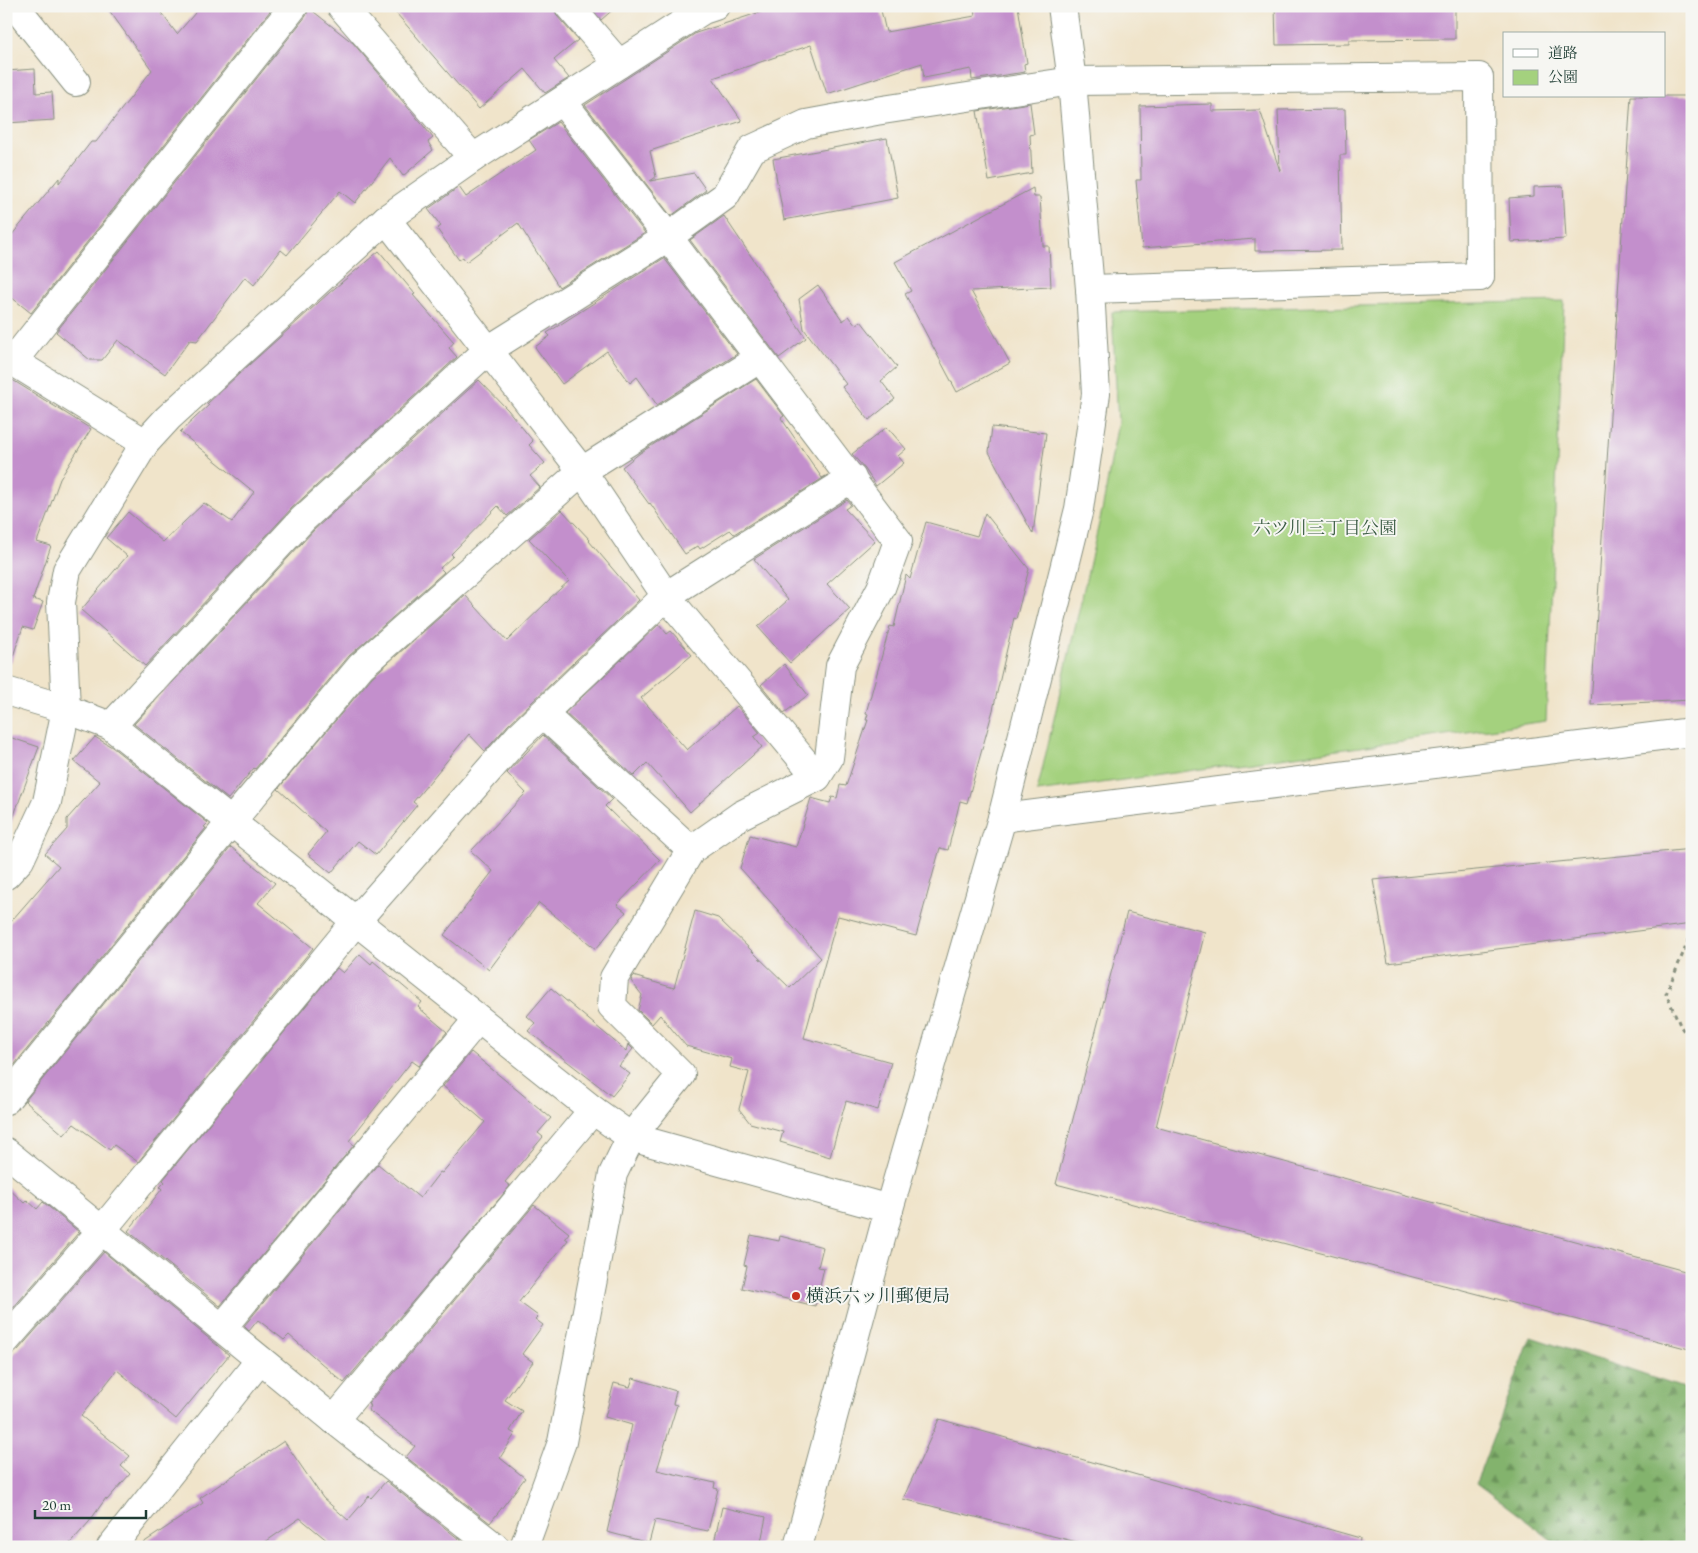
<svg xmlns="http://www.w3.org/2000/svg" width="1698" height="1553" font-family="'EB Garamond','Noto Serif JP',serif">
<defs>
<pattern id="forest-firs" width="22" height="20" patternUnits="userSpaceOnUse" patternTransform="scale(1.25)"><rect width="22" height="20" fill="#83b36d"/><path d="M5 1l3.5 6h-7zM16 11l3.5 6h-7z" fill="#6b935a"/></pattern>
</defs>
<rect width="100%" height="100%" fill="#f6f6f2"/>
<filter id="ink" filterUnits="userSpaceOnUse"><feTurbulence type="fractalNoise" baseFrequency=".02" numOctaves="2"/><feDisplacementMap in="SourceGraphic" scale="10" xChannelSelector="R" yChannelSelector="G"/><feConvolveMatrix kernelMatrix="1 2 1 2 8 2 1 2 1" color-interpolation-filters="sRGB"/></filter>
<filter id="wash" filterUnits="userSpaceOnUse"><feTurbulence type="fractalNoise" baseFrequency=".0096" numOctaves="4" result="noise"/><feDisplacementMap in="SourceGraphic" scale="20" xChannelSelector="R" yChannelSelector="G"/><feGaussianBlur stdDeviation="1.12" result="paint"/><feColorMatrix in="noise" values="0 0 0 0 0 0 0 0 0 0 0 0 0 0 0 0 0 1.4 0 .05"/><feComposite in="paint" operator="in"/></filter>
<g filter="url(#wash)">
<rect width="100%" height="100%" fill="#f0e4ca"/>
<polygon fill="#a4d17e" stroke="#628759" points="1564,301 1546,721 1037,792 1103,506 1118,422 1112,312"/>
<polygon fill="url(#forest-firs)" stroke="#517850" points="1531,1337 1692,1391 1692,1547 1561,1547 1476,1483"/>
<g id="blocks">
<g fill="#c38fcc">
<polygon points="106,6 156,6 177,34 201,6 274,6 31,313 6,293 6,242 59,178 59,183 91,142 96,142 152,70"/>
<polygon points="390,6 554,6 557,16 578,40 554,60 569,78 545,93 525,69 479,109"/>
<polygon points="590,6 617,6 601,20"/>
<polygon points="779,6 880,6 886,32 975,16 974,6 1018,6 1027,63 1024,64 1025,72 972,80 971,69 924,78 922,63 827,94 811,45 713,78 742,121 650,151 656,177 650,181 694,173 706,190 671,216 585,105 696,33"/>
<polygon points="1275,6 1455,6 1455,39 1349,40 1349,44 1276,45"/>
<polygon points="309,8 353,43 422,124 433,138 428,142 433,150 403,176 390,158 355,203 340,191 287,255 281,250 254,285 245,277 197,341 190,340 165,374 118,340 102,360 90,360 56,332 306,16"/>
<polygon points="35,69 36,93 52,92 54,120 6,123 6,71"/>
<polygon points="1631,96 1692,96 1692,700 1591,705"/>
<polygon points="1030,103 1034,134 1030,135 1032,173 989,181 977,111"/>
<polygon points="1212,104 1212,111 1260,110 1280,171 1278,110 1345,109 1346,155 1340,155 1342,250 1255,251 1255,239 1142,248 1136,180 1141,180 1140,106"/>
<polygon points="558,122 645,233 559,287 518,223 466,262 463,257 459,260 437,229 441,226 428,209 459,187 466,197 536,150 529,140"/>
<polygon points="887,138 898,198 784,220 773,159"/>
<polygon points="1563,186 1566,239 1511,242 1509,198 1534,196 1534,187"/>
<polygon points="1033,188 1034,197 1040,197 1043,246 1049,246 1051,287 971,291 1010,363 957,392 905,294 911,291 895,262"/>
<polygon points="724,216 806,338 779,358 690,240"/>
<polygon points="379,251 415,294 413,295 454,342 449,348 457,357 292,508 145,666 81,610 127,556 106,538 128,512 163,542 204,503 232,522 254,492 180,432 209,405 207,404 239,374 329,293"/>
<polygon points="664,258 737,354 657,405 637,377 630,383 607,351 562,384 535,347 550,336 547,333"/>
<polygon points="818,285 843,321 849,316 856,325 861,321 897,367 881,381 895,399 869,420 842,387 846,384 804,329 799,299"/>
<polygon points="6,376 91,429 60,479 37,542 51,546 33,599 43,602 33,630 23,627 11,662 6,661"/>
<polygon points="756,379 784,416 781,418 822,478 828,475 734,534 730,530 700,549 698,546 685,554 650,503 649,504 622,467 640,453"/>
<polygon points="479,380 508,410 533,441 529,445 545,463 530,476 540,487 507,516 498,506 451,554 453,556 440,568 444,572 349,656 255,769 254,768 228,799 134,724 314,530"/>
<polygon points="887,427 906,449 898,456 904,463 876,486 865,469 852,454"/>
<polygon points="992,427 1046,433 1033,534 989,452"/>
<polygon points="847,500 851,505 845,509 875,541 827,584 850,609 790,663 758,627 788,600 754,559"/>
<polygon points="562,510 590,540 589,541 639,600 508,725 485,751 469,734 413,802 417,805 376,855 358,841 331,873 308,854 326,832 278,789 372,677 465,595 507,641 550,599 550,598 569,581 529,539"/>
<polygon points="985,513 1029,569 1016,619 1014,618 993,710 967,803 960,801 948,850 940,848 916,936 838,916 804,1038 891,1062 878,1110 846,1101 830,1157 780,1142 783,1132 750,1123 739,1109 749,1072 730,1067 732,1059 686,1046 660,1015 652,1024 638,1010 642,995 631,981 633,976 674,988 695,911 718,918 790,988 821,958 740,868 750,835 796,847 811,798 830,803 832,797 837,798 840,785 846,786 868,720 866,720 868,714 866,713 890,626 894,627 906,575 910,579 926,522 977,536"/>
<polygon points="659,624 667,634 671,631 692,655 641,698 687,750 737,706 760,733 754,737 762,747 690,812 647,763 634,776 565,713"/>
<polygon points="784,664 808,695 784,713 761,685"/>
<polygon points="543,735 612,799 605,806 660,860 617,905 626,912 596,949 539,903 489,970 444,935 493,871 471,851 526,793 507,773"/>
<polygon points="6,736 39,747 10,826 6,826"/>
<polygon points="95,737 112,747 208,823 204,827 206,828 6,1075 6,927 59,866 45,854 67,829 67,819 100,782 74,761"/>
<polygon points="231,847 275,883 258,903 313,948 138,1162 114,1145 110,1150 74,1124 64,1135 25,1101"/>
<polygon points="1692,849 1692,924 1388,963 1373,880"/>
<polygon points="1127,912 1205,932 1156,1127 1692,1273 1692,1329 1689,1349 1056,1184"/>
<polygon points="360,954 371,964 373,961 422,1002 418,1007 447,1032 419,1066 412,1061 349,1141 354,1145 220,1306 128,1231 162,1189 160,1187 165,1182 163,1180 337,968 343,973"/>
<polygon points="551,988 626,1051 628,1044 633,1049 619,1066 630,1074 612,1096 528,1031 535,1023 527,1016"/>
<polygon points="471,1052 551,1118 538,1133 543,1137 505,1182 510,1186 344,1383 289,1335 284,1340 258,1320 249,1331 244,1326 378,1164 420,1198 440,1172 442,1173 485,1122 443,1086"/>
<polygon points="6,1186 24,1203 27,1200 37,1209 43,1202 79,1232 6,1316"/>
<polygon points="534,1205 569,1233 565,1238 568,1240 519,1302 538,1316 535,1319 543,1325 522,1354 533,1362 505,1400 522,1411 510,1431 515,1434 500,1458 525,1478 490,1523 406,1457 415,1446 368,1410 371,1406 368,1404"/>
<polygon points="751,1235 779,1241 780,1236 823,1247 818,1267 824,1268 815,1306 742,1288 747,1266 744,1265"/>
<polygon points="104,1252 229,1355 176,1419 117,1370 81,1416 130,1456 121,1466 130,1474 107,1500 106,1498 89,1522 67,1547 6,1547 6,1355 12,1355 18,1350"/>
<polygon points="633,1378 676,1391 673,1404 677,1405 657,1470 715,1483 714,1488 718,1489 708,1531 655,1520 649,1543 607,1532 632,1425 605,1417 614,1383 630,1387"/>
<polygon points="939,1419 1360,1538 1359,1547 1097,1547 903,1499"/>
<polygon points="284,1441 323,1498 348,1520 369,1496 371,1498 386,1481 469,1547 325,1547 329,1542 300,1518 258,1547 137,1547 203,1503 200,1498"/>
<polygon points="722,1507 766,1517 760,1547 713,1547"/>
</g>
</g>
</g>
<g filter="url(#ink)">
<use href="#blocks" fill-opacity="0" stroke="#88907f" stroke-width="1"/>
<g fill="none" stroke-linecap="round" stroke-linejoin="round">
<g stroke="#88907f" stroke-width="30">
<g id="minor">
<polyline points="15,6 76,82"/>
<polyline points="341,6 473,158"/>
<polyline points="569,6 619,64"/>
<polyline points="386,219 582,471 666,596 817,777"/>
<polyline points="6,357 145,443"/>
<polyline points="13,361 294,6"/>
<polyline points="6,691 66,709 111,726 593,1110 631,1137 889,1209"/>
<polyline points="543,714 691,850"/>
<polyline points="111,726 303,519 488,350 668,237 725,196 752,149 806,124 876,111 1072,81 1479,77 1480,277 1090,289"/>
<polyline points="1002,818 1692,732"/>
<polyline points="6,875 20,860 47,802 66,709 61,602 67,570 145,443 168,418 386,219 473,158 703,10 715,6"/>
<polyline points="6,1100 231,822 361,666 582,471 759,359"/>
<polyline points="6,1152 334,1420 495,1547"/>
<polyline points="222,1328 478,1019"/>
<polyline points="6,1340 102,1230 356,921 519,736 666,596 852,478"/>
<polyline points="334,1420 593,1110"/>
<polyline points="111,1547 260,1360"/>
<polyline points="524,1547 562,1442 613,1174 631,1137 681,1075 612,1006 614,978 691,850 741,815 817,777 829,758 840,666 881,588 898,541 668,237 562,101"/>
<polyline points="798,1547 889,1209 1002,818 1079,509 1096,394 1090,289 1072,81 1062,6"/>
</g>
</g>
<polyline stroke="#88907f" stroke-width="3" stroke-dasharray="4 4" stroke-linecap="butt" points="1692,932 1666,994 1681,1027 1692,1043"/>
<use href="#minor" stroke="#fff" stroke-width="28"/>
</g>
</g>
<circle fill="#c8321e" stroke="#f6f6f2" stroke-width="2" cx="796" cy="1296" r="5"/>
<g text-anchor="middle" stroke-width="4" stroke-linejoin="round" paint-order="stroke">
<g font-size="18" fill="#3a5b43" stroke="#f6f6f2">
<text x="1325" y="534">六ツ川三丁目公園</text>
</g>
<g font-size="18" fill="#1f3d34" stroke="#f6f6f2" text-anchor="start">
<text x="806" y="1302">横浜六ッ川郵便局</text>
</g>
</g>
<rect width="1698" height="1553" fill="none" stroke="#f6f6f2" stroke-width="25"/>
<rect x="1503" y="32" width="162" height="65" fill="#f6f6f2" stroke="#a0aca6"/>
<rect x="1513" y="49" width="25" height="8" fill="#ffffff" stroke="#a0aca6"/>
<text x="1548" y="58" font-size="15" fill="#1f3d34">道路</text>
<rect x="1513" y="70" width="25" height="15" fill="#a4d17e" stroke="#a0aca6"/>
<text x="1548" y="82" font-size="15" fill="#1f3d34">公園</text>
<path d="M35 1510v8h111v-8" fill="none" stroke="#1f3d34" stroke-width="2.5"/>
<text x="42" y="1510" font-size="15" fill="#1f3d34" stroke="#f6f6f2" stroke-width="4" paint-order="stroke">20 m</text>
</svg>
